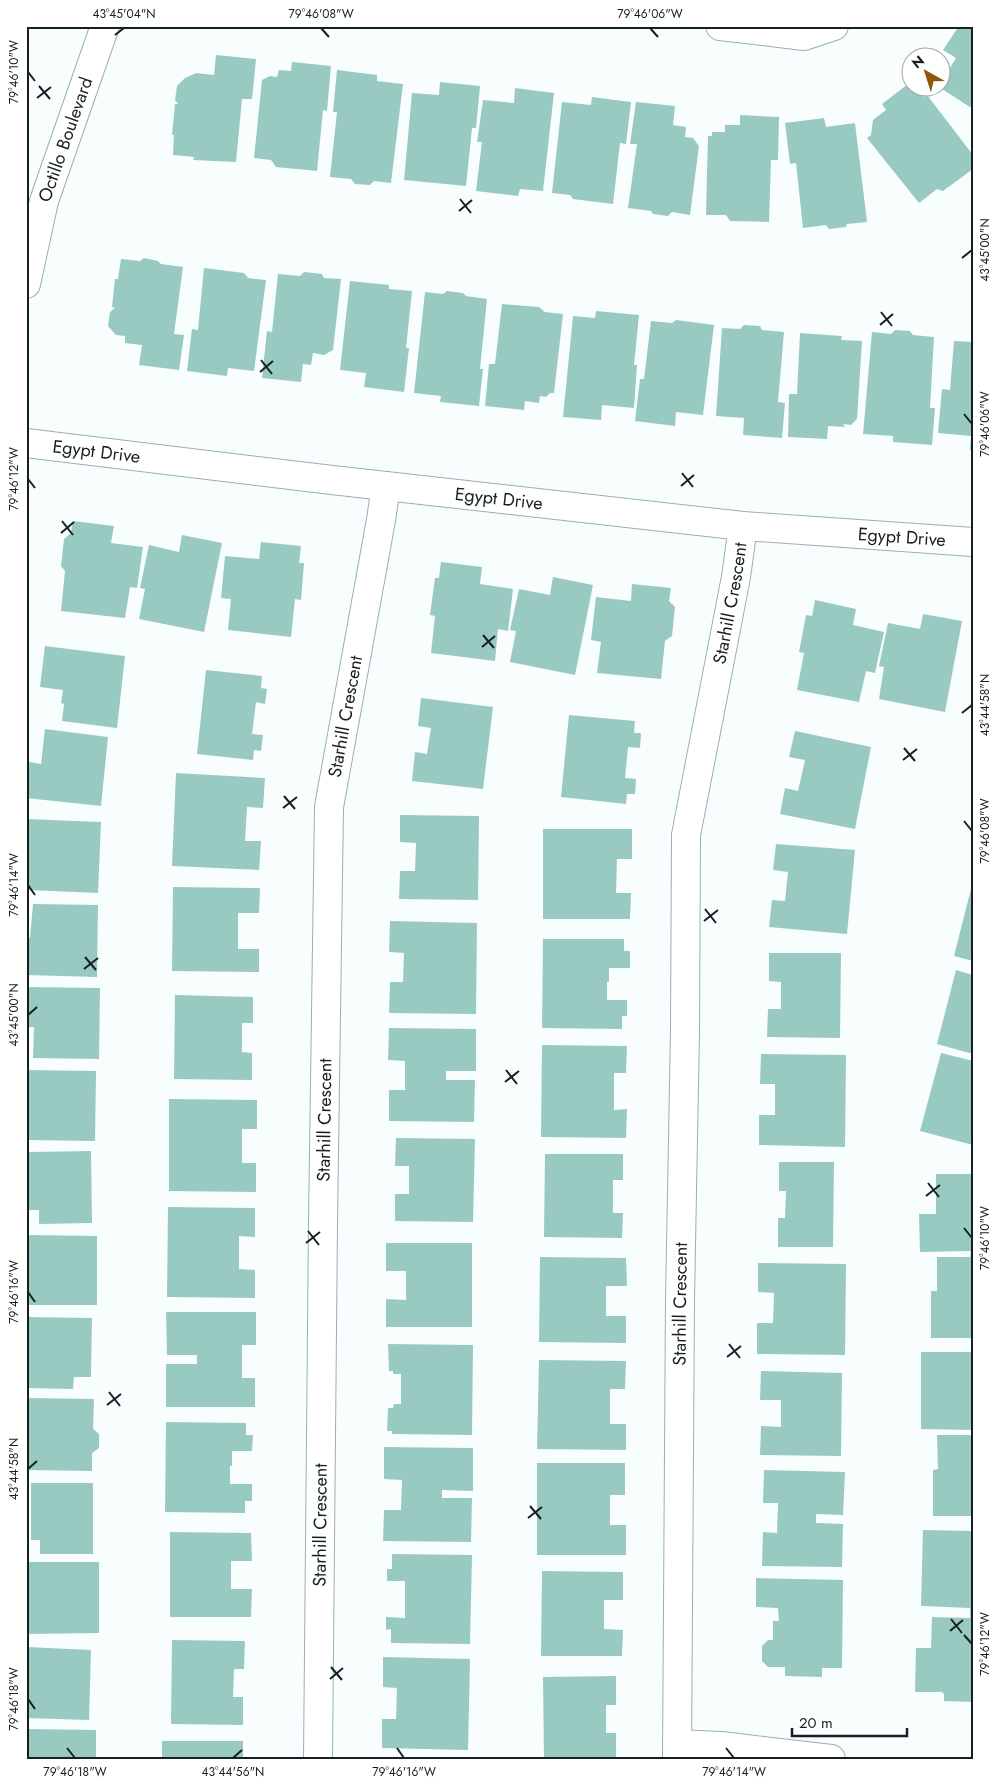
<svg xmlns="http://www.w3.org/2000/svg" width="999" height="1785" font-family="Jost,sans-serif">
<rect width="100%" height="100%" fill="#f8fdfd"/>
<g fill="#99cac1">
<polygon points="959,26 973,26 973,109 942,89 942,81 956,58 943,50"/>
<polygon points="216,55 256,59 252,99 242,99 236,162 193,160 194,157 173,155 174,135 172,135 175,104 178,104 175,100 177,86 185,78 196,73 214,75"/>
<polygon points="292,62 331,66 327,111 323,110 317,171 276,167 271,160 254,158 262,80 270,76 277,77 279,70 291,71"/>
<polygon points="337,70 377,75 377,81 403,84 391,183 374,181 370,185 355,184 351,179 330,177 337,112 333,112"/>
<polygon points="912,81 912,88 917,88 924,97 927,95 973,155 973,169 943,191 937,189 919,203 867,138 871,135 873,120 886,110 882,104"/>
<polygon points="440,82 480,86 476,128 472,128 466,186 404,180 412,93 439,95"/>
<polygon points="515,88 554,93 543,191 520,189 518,196 476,191 482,142 477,142 483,100 514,103"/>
<polygon points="592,97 631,102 626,144 620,143 613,204 573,199 570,195 552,193 562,102 591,105"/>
<polygon points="636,102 675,106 673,125 686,127 685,137 693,138 699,146 690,215 672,212 668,216 653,214 651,211 628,208 637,144 630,144"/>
<polygon points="740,115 779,117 778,160 771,160 769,222 730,221 726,215 706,215 708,136 712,136 712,132 725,132 725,125 740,125"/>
<polygon points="824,118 826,127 855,123 867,222 847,224 846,227 829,229 826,225 803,228 796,163 790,164 785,123"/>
<polygon points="144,258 158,261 161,264 183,267 174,334 184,335 179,370 139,365 142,345 125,343 125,336 116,335 108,326 110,312 115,308 112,307 115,279 118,279 121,259 140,261"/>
<polygon points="204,268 244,273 248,278 266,280 254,371 228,368 227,376 187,371 192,329 198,330"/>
<polygon points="304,272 322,274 324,278 341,279 333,350 324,355 313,353 311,365 303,364 301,382 262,378 267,331 272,332 278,274 300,276"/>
<polygon points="350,281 389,285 389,289 412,291 406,348 409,348 404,392 364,387 366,373 340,370"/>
<polygon points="447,291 463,293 466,296 487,299 480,369 483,369 479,406 440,402 441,396 414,393 425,292 443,294"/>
<polygon points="502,304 539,307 545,312 563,314 554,393 550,393 546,397 540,396 539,403 525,401 524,410 485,406 489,364 495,364"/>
<polygon points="596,311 639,315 634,365 637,365 634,408 602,405 601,420 563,417 573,316 595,318"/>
<polygon points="676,320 714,325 703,415 676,412 675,426 635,421 640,379 644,379 651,321 672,323"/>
<polygon points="744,325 760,326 762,330 784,332 778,402 785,403 782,438 743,435 744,418 716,416 722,328 740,329"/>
<polygon points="895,330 910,331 913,335 934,337 930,408 935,408 932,445 893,442 893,436 863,434 872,332 891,334"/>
<polygon points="800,333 842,336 841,340 862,341 857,419 851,425 843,424 845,427 828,426 827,439 788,437 789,394 797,394"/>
<polygon points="954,341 973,342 973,450 970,450 971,436 938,433 942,389 950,390"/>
<polygon points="73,521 114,526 111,543 143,547 137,588 130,587 125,618 61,611 65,571 61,566 64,539 71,533"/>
<polygon points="182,535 222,543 204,632 139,619 145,589 140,588 149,545 179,552"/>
<polygon points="261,542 301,546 299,563 304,563 301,600 295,599 291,637 228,630 231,599 221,598 225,556 259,559"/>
<polygon points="441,562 482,567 480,584 513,589 508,631 498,629 495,661 431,653 435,616 430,615 435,578 439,578"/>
<polygon points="553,577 593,585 575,675 510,662 516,631 510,630 519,589 550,595"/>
<polygon points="632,584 671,588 669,601 675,607 672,636 665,641 661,679 597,673 601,642 591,640 596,597 631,601"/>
<polygon points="815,600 856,609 853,625 884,632 875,673 866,671 859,702 797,690 804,653 799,652 806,615 812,616"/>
<polygon points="923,614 962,621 945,712 879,699 884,667 879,666 888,623 920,629"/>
<polygon points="45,646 125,656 117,728 62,721 64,704 61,703 63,690 40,687"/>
<polygon points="206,670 262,676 261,688 267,689 265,704 256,702 252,734 263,735 261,751 254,750 253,760 197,754"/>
<polygon points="421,698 493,707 483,789 412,781 415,752 427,754 431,728 418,726"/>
<polygon points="569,715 635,721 634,733 641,733 640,748 628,747 625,778 636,779 635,794 627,794 626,804 561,797"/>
<polygon points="45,729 108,737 101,806 26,798 29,762 41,764"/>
<polygon points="795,731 871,747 855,829 780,814 785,788 798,791 805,760 789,757"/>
<polygon points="176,773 265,778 263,808 247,807 245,841 261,841 259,870 172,866"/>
<polygon points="400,815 479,816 478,900 399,899 400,871 415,871 416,843 400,842"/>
<polygon points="26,819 101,822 98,893 27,890 29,865 26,865"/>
<polygon points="543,829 632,829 632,859 617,859 616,893 631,893 630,919 543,919"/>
<polygon points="776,844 855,850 847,934 769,927 772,900 785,901 788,872 773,870"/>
<polygon points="972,885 973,885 973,961 954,956"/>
<polygon points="173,887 260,888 259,913 238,913 238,949 259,949 259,972 172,971"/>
<polygon points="33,904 98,905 97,977 26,975 26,938 30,938"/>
<polygon points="390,921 477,923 476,1014 389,1013 390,982 403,982 404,953 389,952"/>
<polygon points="543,939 624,939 624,951 630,951 630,968 609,968 609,982 607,982 607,1000 627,1000 627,1016 622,1016 622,1029 542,1028"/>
<polygon points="769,953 841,953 840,1038 767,1037 768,1009 781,1009 781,982 769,981"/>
<polygon points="956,970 973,975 973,1054 937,1044"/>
<polygon points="26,987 100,988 99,1059 33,1058 34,1027 26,1027"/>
<polygon points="175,995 253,997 253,1023 242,1023 242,1052 252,1053 252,1080 174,1079"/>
<polygon points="389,1028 476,1029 476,1071 446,1071 446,1080 475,1080 474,1122 389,1121 389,1090 405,1090 405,1061 388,1060"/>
<polygon points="542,1045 627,1046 626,1073 614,1073 614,1110 627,1109 626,1138 541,1137"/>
<polygon points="941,1053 973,1061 973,1145 920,1131"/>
<polygon points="761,1054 846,1055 845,1147 759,1145 759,1115 775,1115 775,1084 760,1084"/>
<polygon points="26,1070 96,1071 95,1141 26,1140"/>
<polygon points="169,1099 257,1100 257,1129 242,1129 242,1163 256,1163 256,1192 169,1191"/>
<polygon points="396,1138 475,1139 473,1222 395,1221 395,1194 409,1194 409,1166 395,1166"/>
<polygon points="91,1151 92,1223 39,1224 39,1210 27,1210 26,1185 29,1185 29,1152"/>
<polygon points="545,1154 623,1154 623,1180 613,1180 613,1213 623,1213 622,1238 544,1237"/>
<polygon points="779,1162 834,1162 833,1247 778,1247 778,1218 785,1218 786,1191 779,1191"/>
<polygon points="936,1174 973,1174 973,1338 931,1338 931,1291 937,1291 937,1257 970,1257 971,1251 920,1252 919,1214 936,1214"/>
<polygon points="168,1207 255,1208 255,1237 239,1236 239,1269 255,1270 255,1298 167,1297"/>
<polygon points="28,1235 97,1236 97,1305 26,1305"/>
<polygon points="386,1243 472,1243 472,1327 386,1327 386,1299 406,1300 406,1271 386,1271"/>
<polygon points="540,1257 626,1258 627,1286 606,1286 606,1316 626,1316 626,1343 539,1342"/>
<polygon points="758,1263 846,1264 845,1355 757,1354 757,1323 773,1323 774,1293 758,1292"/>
<polygon points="166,1312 256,1312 256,1345 242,1345 242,1378 255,1378 255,1407 166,1407 166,1364 197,1364 197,1355 167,1355"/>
<polygon points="26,1317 92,1318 91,1377 74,1377 73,1389 27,1388"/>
<polygon points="388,1344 473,1345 472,1435 392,1434 392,1431 387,1431 388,1408 393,1408 394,1404 401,1404 401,1374 393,1374 393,1371 389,1371"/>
<polygon points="921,1352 973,1352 973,1430 921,1429"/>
<polygon points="539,1360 626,1361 625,1389 610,1389 610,1424 626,1424 626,1450 537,1449"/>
<polygon points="761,1371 842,1373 841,1456 760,1455 761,1426 781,1427 781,1400 760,1400"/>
<polygon points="28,1398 94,1399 93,1429 99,1434 99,1448 92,1453 92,1471 26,1470"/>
<polygon points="166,1422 246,1423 246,1435 253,1435 252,1451 232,1451 232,1466 230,1466 230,1484 252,1484 252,1501 245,1501 245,1513 165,1512"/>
<polygon points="937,1435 973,1435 973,1516 933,1516 933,1470 938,1469"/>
<polygon points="384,1447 473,1448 473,1491 442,1490 442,1498 472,1498 471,1542 383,1541 384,1510 401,1510 402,1480 384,1479"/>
<polygon points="537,1463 625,1463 625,1495 610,1495 610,1525 626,1525 626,1555 537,1555"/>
<polygon points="764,1470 845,1472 843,1515 816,1514 816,1523 843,1524 842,1567 762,1566 763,1532 777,1533 778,1503 763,1503"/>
<polygon points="31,1483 93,1483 93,1554 40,1554 40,1540 31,1540"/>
<polygon points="923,1530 973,1531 973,1702 944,1701 944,1694 942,1692 915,1692 916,1648 931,1648 932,1617 970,1618 970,1608 921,1606"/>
<polygon points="170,1532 251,1533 252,1561 231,1561 231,1589 252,1589 251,1617 170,1617"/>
<polygon points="392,1554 472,1555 470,1644 391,1643 391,1629 386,1630 386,1617 405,1618 405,1581 387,1581 387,1569 392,1569"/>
<polygon points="29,1562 99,1562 99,1633 26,1634 26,1594 29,1594"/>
<polygon points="542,1571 623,1572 623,1600 604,1600 604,1629 623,1630 622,1656 541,1656"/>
<polygon points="756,1578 843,1580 842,1668 822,1668 822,1677 785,1676 785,1667 768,1667 762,1661 762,1646 768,1640 773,1640 773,1621 779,1621 778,1608 756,1607"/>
<polygon points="172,1640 245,1641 244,1669 234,1669 233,1697 243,1697 243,1725 171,1724"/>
<polygon points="26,1647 91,1650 89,1720 26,1718"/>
<polygon points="383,1657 470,1659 468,1750 382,1748 382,1719 396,1719 397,1688 383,1687"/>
<polygon points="616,1676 616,1705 606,1705 606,1733 616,1733 616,1759 544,1759 543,1677"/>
<polygon points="27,1729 96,1730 96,1759 26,1759"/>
<rect x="162" y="1741" width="81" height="18"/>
</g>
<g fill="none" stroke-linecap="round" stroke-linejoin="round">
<g stroke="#98b0b4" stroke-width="30">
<g id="minor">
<polyline points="720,26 804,36 834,26"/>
<path id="s1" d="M26,284L44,201L105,26"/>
<path id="s2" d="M26,443L332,480L743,526L973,542"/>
<polyline points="677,1744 721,1746 831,1759"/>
<path id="s3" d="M318,1759L323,1222L329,807L381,520L386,486"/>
<path id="s4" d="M677,1759L680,1299L685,1031L686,835L736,577L743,526"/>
</g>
</g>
<use href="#minor" stroke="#fff" stroke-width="28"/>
</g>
<path fill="none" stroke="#161f21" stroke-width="2" d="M321,28L329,37M650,28L658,37M115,35L124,28M28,72L35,81M39,86L50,99M37,98L51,87M460,199L471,213M459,211L472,200M962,258L972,250M881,312L892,326M880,325L893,314M261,360L272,374M260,372L273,361M964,414L972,424M682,473L693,487M28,479L35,488M681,486L694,475M62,521L73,535M61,533L74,522M483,635L494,648M482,647L495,636M962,713L972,705M904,748L915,761M903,760L917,749M284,796L295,809M283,808L297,797M964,821L972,831M28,885L35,895M705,909L716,923M704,921L718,910M85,957L96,970M84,969L98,958M28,1015L37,1007M506,1070L517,1084M505,1082L519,1071M928,1183L939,1197M926,1196L940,1185M964,1228L972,1238M308,1231L319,1245M306,1243L320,1232M28,1292L35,1302M729,1344L740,1358M727,1357L741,1346M109,1392L120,1406M107,1405L121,1394M28,1469L37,1461M530,1506L541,1519M528,1518L542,1507M951,1619L962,1633M950,1631L963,1620M964,1635L972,1644M331,1667L342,1680M330,1679L343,1668M28,1699L35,1709M67,1748L75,1758M397,1748L404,1758M726,1748L734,1758M233,1758L242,1750"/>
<g text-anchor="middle" stroke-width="5" stroke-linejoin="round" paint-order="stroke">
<g font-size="18" fill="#161f21" stroke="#fff">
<text dy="6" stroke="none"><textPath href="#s1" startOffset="150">Octillo Boulevard</textPath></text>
<text dy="6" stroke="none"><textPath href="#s2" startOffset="71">Egypt Drive</textPath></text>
<text dy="6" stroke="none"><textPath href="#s2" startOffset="476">Egypt Drive</textPath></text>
<text dy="6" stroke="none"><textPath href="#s2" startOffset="881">Egypt Drive</textPath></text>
<text dy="6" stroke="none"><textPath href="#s4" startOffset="1160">Starhill Crescent</textPath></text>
<text dy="6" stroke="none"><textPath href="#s3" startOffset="1044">Starhill Crescent</textPath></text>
<text dy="6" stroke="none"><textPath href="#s3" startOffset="639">Starhill Crescent</textPath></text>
<text dy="6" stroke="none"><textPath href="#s4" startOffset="455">Starhill Crescent</textPath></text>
<text dy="6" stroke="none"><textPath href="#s3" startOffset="234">Starhill Crescent</textPath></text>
</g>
</g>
<rect width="999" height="1785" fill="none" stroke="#ffffff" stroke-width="55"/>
<g transform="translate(926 72) rotate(321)"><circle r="24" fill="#ffffff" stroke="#a2a5a6"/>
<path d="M0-4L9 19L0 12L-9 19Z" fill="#8d5908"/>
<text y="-8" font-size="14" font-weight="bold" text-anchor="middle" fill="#161f21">N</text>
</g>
<path d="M792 1728v8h115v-8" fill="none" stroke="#161f21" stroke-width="2.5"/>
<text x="799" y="1728" font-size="15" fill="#161f21" stroke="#ffffff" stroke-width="4" paint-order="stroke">20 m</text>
<rect x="28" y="28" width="944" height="1730" fill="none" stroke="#161f21" stroke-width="2"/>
<g font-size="12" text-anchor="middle" fill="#161f21">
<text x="124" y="18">43°45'04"N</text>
<text x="321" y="18">79°46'08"W</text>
<text x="650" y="18">79°46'06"W</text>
<text transform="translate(14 72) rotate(-90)" y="4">79°46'10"W</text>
<text transform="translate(985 250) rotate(-90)" y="4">43°45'00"N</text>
<text transform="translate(985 424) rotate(-90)" y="4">79°46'06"W</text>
<text transform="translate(14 479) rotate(-90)" y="4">79°46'12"W</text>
<text transform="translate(985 705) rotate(-90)" y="4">43°44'58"N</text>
<text transform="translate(985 831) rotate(-90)" y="4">79°46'08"W</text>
<text transform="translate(14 885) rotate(-90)" y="4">79°46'14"W</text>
<text transform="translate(14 1015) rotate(-90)" y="4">43°45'00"N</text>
<text transform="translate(985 1238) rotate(-90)" y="4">79°46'10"W</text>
<text transform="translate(14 1292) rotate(-90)" y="4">79°46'16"W</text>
<text transform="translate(14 1469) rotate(-90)" y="4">43°44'58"N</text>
<text transform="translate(985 1644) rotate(-90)" y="4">79°46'12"W</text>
<text transform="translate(14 1699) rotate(-90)" y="4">79°46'18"W</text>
<text x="75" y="1776">79°46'18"W</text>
<text x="233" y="1776">43°44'56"N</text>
<text x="404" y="1776">79°46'16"W</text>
<text x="734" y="1776">79°46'14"W</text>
</g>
</svg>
